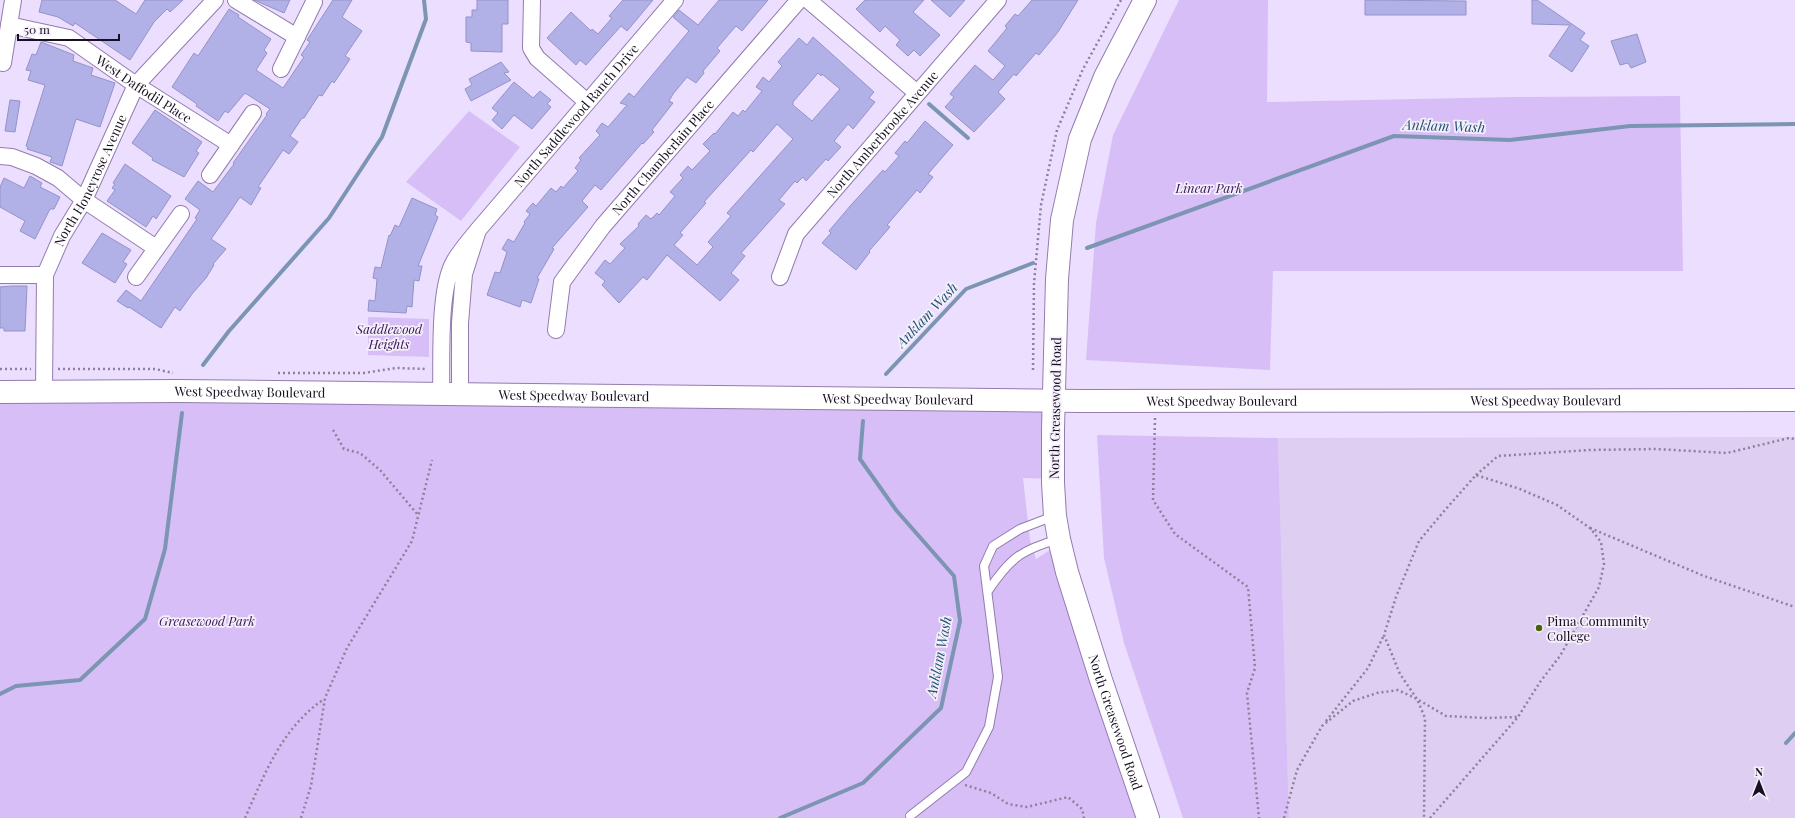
<svg xmlns="http://www.w3.org/2000/svg" width="1795" height="818" font-family="'Playfair Display',serif">
<rect width="100%" height="100%" fill="#ecdeff"/>
<polygon fill="#decef1" points="1795,437 1795,818 1289,818 1278,438"/>
<g fill="#d8bef7">
<polygon points="1179,0 1268,0 1267,102 1512,97 1680,96 1683,271 1273,271 1270,370 1086,360 1096,223 1113,135"/>
<polygon points="469,111 520,147 461,221 406,182"/>
<polygon points="368,317 429,319 429,357 368,355"/>
<polygon points="44,392 1054,409 1056,479 1023,478 1030,540 1036,559 1061,543 1156,818 0,818 0,404"/>
<polygon points="1097,435 1278,438 1289,818 1183,818 1124,643 1104,558"/>
</g>
<g fill="none" stroke-linecap="round" stroke-linejoin="round">
<g stroke="#7b95b3" stroke-width="4">
<polyline points="929,104 968,138"/>
<polyline points="1087,248 1394,136 1510,140 1630,126 1795,124"/>
<polyline points="203,365 229,331 329,218 382,137 426,19 424,0"/>
<polyline points="886,374 966,289 1033,263"/>
<polyline points="0,694 16,686 80,680 145,619 165,549 182,413"/>
<polyline points="1786,743 1795,733"/>
<polyline points="780,818 863,783 941,708 960,621 954,576 896,510 860,459 863,421"/>
</g>
</g>
<g fill="#b1b0e7" stroke="#9493c8" fill-rule="evenodd">
<polygon points="42,0 115,0 136,14 145,0 183,0 170,12 167,9 154,22 130,60 75,23 73,26 58,17 39,12"/>
<polygon points="254,0 290,0 284,13"/>
<polygon points="333,0 352,0 342,17 362,31 345,56 350,59 334,83 332,81 322,96 319,95 304,118 302,118 290,136 298,142 289,154 283,150 258,187 261,188 251,205 240,197 228,215 211,239 226,249 213,264 214,265 206,278 192,294 180,311 175,307 161,328 129,307 128,308 117,301 126,290 141,301 197,219 195,218 200,210 185,199 198,181 213,192 234,164 233,163 267,115 266,114 270,109 245,93 228,113 225,111 218,121 196,106 197,104 172,87 194,53 198,56 229,9 239,15 238,17 271,39 264,50 267,53 256,70 283,88 304,57 301,55 310,42 307,40"/>
<polygon points="477,0 508,0 508,24 502,24 502,52 471,51 471,43 466,42 466,17 472,17 472,10 477,10"/>
<polygon points="623,0 653,0 627,31 621,26 586,65 580,60 576,65 547,38 571,12 591,31 592,29 598,34 612,18 609,16"/>
<polygon points="719,0 768,0 742,31 736,26 717,48 720,51 703,71 704,73 696,83 687,77 673,94 669,101 673,103 652,130 654,132 643,144 642,143 601,190 595,185 582,201 588,207 552,248 554,249 537,278 539,279 531,303 522,300 520,307 487,295 495,272 500,273 507,252 502,249 508,239 514,242 525,223 524,222 530,214 526,211 533,203 536,206 551,188 556,192 561,186 563,188 578,171 575,168 581,160 579,158 600,135 596,131 602,123 608,127 627,105 620,103 629,93 634,97 689,31 673,17 679,10 698,25"/>
<polygon points="865,0 924,0 913,12 940,35 920,56 914,50 908,56 896,45 900,40 885,26 880,32 856,9"/>
<polygon points="931,0 965,0 950,17"/>
<polygon points="1032,0 1078,0 1058,32 1039,55 1036,53 1016,76 1014,74 998,92 1005,99 974,132 945,107 954,97 950,94 975,65 993,80 1005,66 988,51 1007,28 1005,26 1015,14 1018,16"/>
<polygon points="1365,0 1466,1 1466,15 1365,15"/>
<polygon points="1532,0 1537,0 1585,33 1580,40 1589,46 1572,72 1549,56 1570,25 1532,24"/>
<polygon points="1637,34 1646,62 1631,68 1628,63 1620,65 1611,41"/>
<path d="M813,37L874,92L869,98L875,102L853,129L848,124L834,141L841,147L828,161L826,159L806,181L803,177L797,183L795,181L779,200L785,204L741,253L745,256L731,273L739,280L720,301L667,255L647,280L643,277L619,303L602,285L605,281L595,273L605,260L610,264L625,248L620,244L639,226L638,224L646,215L651,219L657,213L659,215L675,196L670,192L683,178L680,175L688,166L692,170L710,151L703,144L714,133L715,134L733,112L738,116L743,110L745,112L762,91L756,87L763,77L769,82L782,66L778,62L799,38L807,45ZM818,73L821,76L822,74L840,89L812,121L793,105V102ZM777,124L793,139L727,213L731,216L708,242L713,247L697,265L674,245L683,235L680,233L706,203L704,202L751,150L753,152Z"/>
<polygon points="41,42 74,55 73,61 93,68 91,75 115,83 100,127 76,119 62,166 50,162 52,157 27,149 28,147 26,146 45,85 28,80 31,71 26,70 32,54 36,55"/>
<polygon points="501,62 509,72 504,73 511,80 471,101 465,89 472,85 469,79"/>
<polygon points="514,82 533,98 540,91 551,100 547,104 551,107 532,129 514,115 502,129 492,120 498,113 492,108"/>
<polygon points="10,100 20,101 15,132 5,131"/>
<polygon points="155,110 202,142 196,151 199,153 184,177 152,160 153,158 132,143"/>
<polygon points="925,121 953,145 928,174 933,177 920,193 917,190 887,225 890,227 869,251 870,252 856,270 822,243 831,233 829,231 851,205 883,170 885,172 899,156 895,153 905,141 907,143"/>
<polygon points="125,164 171,196 156,219 153,216 146,227 107,201 115,190 112,188 115,184 113,183"/>
<polygon points="30,176 42,183 40,187 60,197 54,209 50,209 35,239 20,231 25,221 0,207 0,187 4,178 24,188"/>
<polygon points="412,198 437,209 435,215 438,217 418,266 422,266 419,281 414,280 412,307 407,306 406,313 368,311 369,300 375,301 377,279 373,278 375,267 381,268 389,235 390,236 395,225 399,227"/>
<polygon points="102,233 131,250 123,262 127,264 115,283 82,263"/>
<polygon points="12,286 27,286 25,331 4,331 4,328 0,328 0,287"/>
</g>
<g fill="none" stroke-linecap="round" stroke-linejoin="round">
<g stroke="#937cae" stroke-width="10">
<g id="lane">
<path d="M988,591C1010,558 1021,550 1059,539"/>
<polyline points="910,816 966,772 989,727 998,677 984,566 993,546 1020,529 1054,516"/>
</g>
</g>
<g stroke="#937cae" stroke-width="18">
<g id="street">
<polyline points="236,0 297,37"/>
<polyline points="532,0 531,48 537,58 587,102"/>
<polyline points="808,0 917,93"/>
<path id="s1" d="M9,25L69,38L136,85L231,145"/>
<polyline points="3,63 13,0"/>
<polyline points="281,69 314,2"/>
<polyline points="0,156 12,157 36,166 58,178 84,200 156,248"/>
<polyline points="210,175 253,113"/>
<path id="s2" d="M478,230L675,0"/>
<polyline points="0,275 45,275"/>
<polyline points="136,277 181,214"/>
<path id="s3" d="M780,277L796,234L998,0"/>
<path id="s4" d="M556,330L562,282L603,226L799,0"/>
<path id="s5" d="M44,392L45,275L62,236L84,200L136,85L215,0"/>
<path d="M441,395C442,360 438,290 454,262C460,251 470,240 478,230L464,274L460,323V394"/>
</g>
</g>
<g stroke="#937cae" stroke-width="24">
<g id="secondary">
<path id="s6" d="M1145,0L1105,77L1080,139L1062,220L1057,279L1053,429V483L1055,516L1059,539L1067,572L1101,680L1148,818"/>
<path id="s7" d="M0,392L178,391L1081,401L1795,400"/>
</g>
</g>
<g stroke="#8c809b" stroke-width="2.5" stroke-dasharray="2 3" stroke-linecap="butt">
<polyline points="0,369 31,369"/>
<polyline points="58,369 155,369 173,373"/>
<polyline points="1033,370 1034,283 1041,205 1057,130 1083,69 1121,0"/>
<polyline points="278,373 364,373 396,368 427,369"/>
<polyline points="1155,418 1153,500 1175,534 1248,587 1255,668 1247,693 1259,818"/>
<polyline points="333,430 344,449 360,453 380,470 418,515"/>
<polyline points="1476,475 1498,456 1589,450 1656,449 1727,453 1789,438 1795,439"/>
<polyline points="1590,528 1704,576 1795,607"/>
<polyline points="1326,721 1368,668 1384,635"/>
<polyline points="965,785 991,793 1008,804 1027,807 1068,797 1082,809 1084,818"/>
<path d="M245,818C265,773 282,728 324,699"/>
<polyline points="301,818 311,786 325,698 347,648 412,541 432,460"/>
<polyline points="1284,818 1297,770 1322,726 1353,701 1377,693 1398,690 1417,699 1425,718 1424,818"/>
<polyline points="1430,818 1518,717 1540,682 1560,656 1599,587 1604,564 1601,542 1590,528 1557,505 1520,489 1476,475 1445,510 1419,541 1396,597 1384,635 1400,674 1417,699 1446,716 1487,718 1518,717"/>
</g>
<use href="#lane" stroke="#fff" stroke-width="8"/>
<use href="#street" stroke="#fff" stroke-width="16"/>
<use href="#secondary" stroke="#fff" stroke-width="22"/>
</g>
<circle fill="#48610e" stroke="#f5f0fb" stroke-width="1.5" cx="1539" cy="628" r="4"/>
<g text-anchor="middle" stroke-width="3.5" stroke-linejoin="round" paint-order="stroke">
<g font-size="13" fill="#180f21" stroke="#f5f0fb">
<text dy="5" stroke="none"><textPath href="#s1" startOffset="152">West Daffodil Place</textPath></text>
<text dy="5" stroke="none"><textPath href="#s2" startOffset="151">North Saddlewood Ranch Drive</textPath></text>
<text dy="5" stroke="none"><textPath href="#s3" startOffset="178">North Amberbrooke Avenue</textPath></text>
<text dy="5" stroke="none"><textPath href="#s4" startOffset="209">North Chamberlain Place</textPath></text>
<text dy="5" stroke="none"><textPath href="#s5" startOffset="222">North Honeyrose Avenue</textPath></text>
<text dy="5" stroke="none"><textPath href="#s7" startOffset="250">West Speedway Boulevard</textPath></text>
<text dy="5" stroke="none"><textPath href="#s7" startOffset="574">West Speedway Boulevard</textPath></text>
<text dy="5" stroke="none"><textPath href="#s7" startOffset="898">West Speedway Boulevard</textPath></text>
<text dy="5" stroke="none"><textPath href="#s7" startOffset="1546">West Speedway Boulevard</textPath></text>
<text dy="5" stroke="none"><textPath href="#s7" startOffset="1222">West Speedway Boulevard</textPath></text>
<text transform="translate(1055 408) rotate(-89)" y="5">North Greasewood Road</text>
<text dy="5" stroke="none"><textPath href="#s6" startOffset="748">North Greasewood Road</textPath></text>
</g>
<g font-size="13" font-style="italic" fill="#391358" stroke="#f5f0fb">
<text x="1209" y="193">Linear Park</text>
<text x="389" y="334">Saddlewood<tspan x="389" dy="15">Heights</tspan></text>
<text x="207" y="626">Greasewood Park</text>
</g>
<g font-size="13" fill="#180f21" stroke="#f5f0fb" text-anchor="start">
<text x="1547" y="626">Pima Community<tspan x="1547" dy="15">College</tspan></text>
</g>
<g font-size="14" font-style="italic" fill="#245176" stroke="#f5f0fb">
<text transform="translate(1444 126) rotate(2)" y="5">Anklam Wash</text>
<text transform="translate(927 315) rotate(-47)" y="5">Anklam Wash</text>
<text transform="translate(939 657) rotate(-79)" y="5">Anklam Wash</text>
</g>
</g>
<g transform="translate(1759 782)" stroke="#f5f0fb" stroke-width="3" paint-order="stroke">
<path d="M0-3L7 15L0 10L-7 15Z" fill="#180f21"/>
<text y="-6" font-size="11" font-weight="bold" text-anchor="middle" fill="#180f21">N</text>
</g>
<path d="M18 34v6h101v-6" fill="none" stroke="#180f21" stroke-width="2"/>
<text x="24" y="34" font-size="12" fill="#180f21" stroke="#f5f0fb" stroke-width="3" paint-order="stroke">50 m</text>
</svg>
